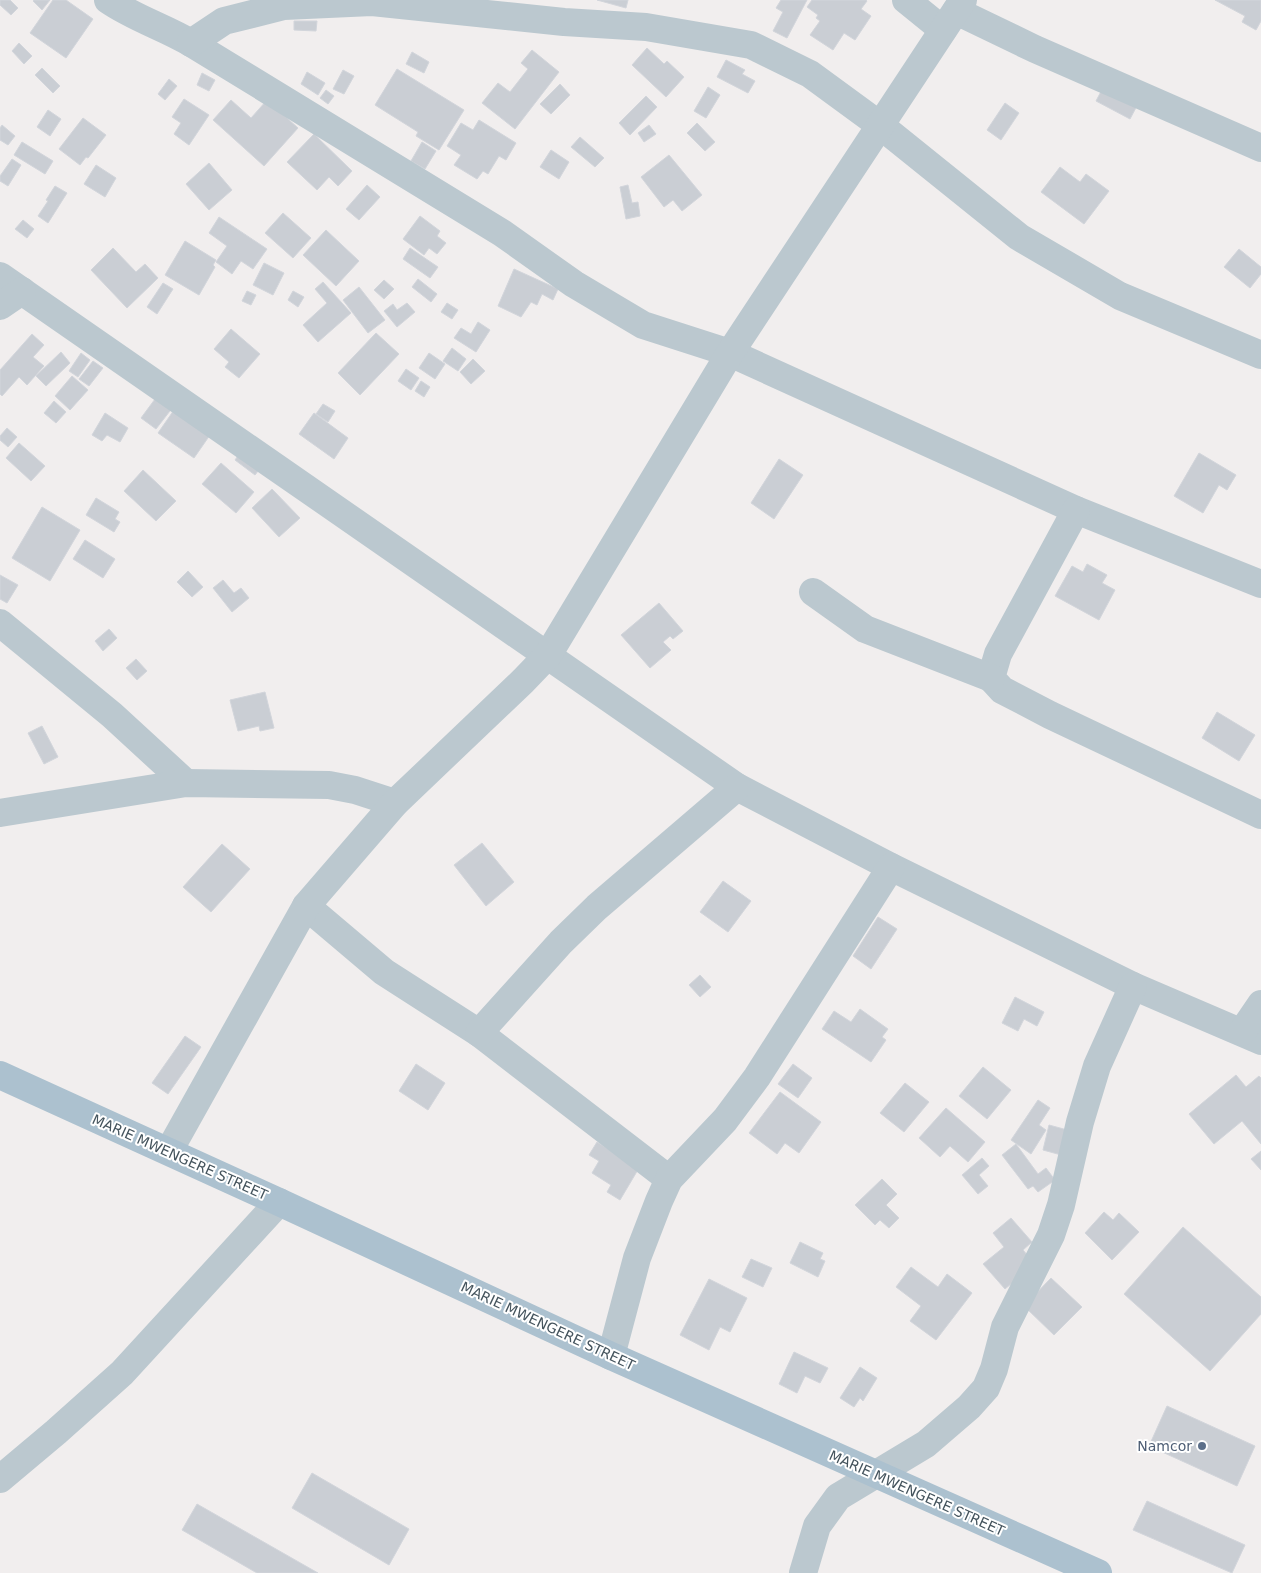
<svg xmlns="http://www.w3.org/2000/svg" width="1261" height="1573" font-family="'DejaVu Sans',sans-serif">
<rect width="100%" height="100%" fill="#f1eeee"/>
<g fill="#caced4" stroke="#d2d5db">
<polygon points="0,0 10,0 18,8 11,15 0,5"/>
<polygon points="34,0 50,0 42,10 33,1"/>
<polygon points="53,0 66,0 93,19 66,58 30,33"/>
<polygon points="597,0 628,0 626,8"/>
<polygon points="781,0 807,0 787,38 773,31 783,12 776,8"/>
<polygon points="812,0 866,0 867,1 861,9 871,16 855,40 844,33 833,50 810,35 820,21 816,18 818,15 807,7"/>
<polygon points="1215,0 1261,0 1261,21 1256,30 1242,22 1245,16"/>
<polygon points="294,21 317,21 316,31 294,30"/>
<polygon points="19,43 32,56 24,64 12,51"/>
<polygon points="647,48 664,64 667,61 684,77 666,97 632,65"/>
<polygon points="532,50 559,72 515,129 482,103 498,83 510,92 528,69 521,63"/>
<polygon points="412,52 429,62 424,73 406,64"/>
<polygon points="726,60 745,70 742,74 755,81 748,93 717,77"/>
<polygon points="42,68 60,86 53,93 35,75"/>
<polygon points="397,69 464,110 439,150 416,136 418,132 375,105"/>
<polygon points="343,70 354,76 344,94 333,89"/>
<polygon points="307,72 325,83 318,95 301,84"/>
<polygon points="202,73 215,80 209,91 197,85"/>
<polygon points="169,79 177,86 165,100 158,94"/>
<polygon points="560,84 570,95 551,114 540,104"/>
<polygon points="1105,84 1139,102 1130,119 1096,101"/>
<polygon points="708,87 720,95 706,118 694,111"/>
<polygon points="326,90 334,96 328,104 320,98"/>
<polygon points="646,96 657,107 630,135 619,123"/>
<polygon points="184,99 209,115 189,145 174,134 181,123 172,117"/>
<polygon points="231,100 251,118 267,100 298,128 264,166 213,120"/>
<polygon points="1005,103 1019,113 1001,140 987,130"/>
<polygon points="48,110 61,119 50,136 37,127"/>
<polygon points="83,118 106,135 88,158 86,157 80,165 59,149"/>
<polygon points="479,120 516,143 506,160 499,156 488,174 483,171 477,179 454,165 461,155 447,146 461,123 473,130"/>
<polygon points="697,123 715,142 705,151 687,133"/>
<polygon points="2,125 15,136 8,145 0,140 0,128"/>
<polygon points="649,125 656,134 644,142 638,133"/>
<polygon points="314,134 352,171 338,186 329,177 317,190 287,162"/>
<polygon points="580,137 604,158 595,167 571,147"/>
<polygon points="22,142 53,161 45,174 14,155"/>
<polygon points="422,142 436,151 425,169 411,161"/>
<polygon points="551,150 569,162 559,179 540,167"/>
<polygon points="669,155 702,195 682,211 673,200 664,207 641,177"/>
<polygon points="12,159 21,165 8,186 0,181 0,176"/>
<polygon points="209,163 232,190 209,210 186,184"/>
<polygon points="96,165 116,178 105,197 84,184"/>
<polygon points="1060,167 1080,182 1086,174 1109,191 1084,224 1041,192"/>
<polygon points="367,185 380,197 359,220 346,209"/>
<polygon points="628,185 632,203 638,202 640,216 626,219 620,187"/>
<polygon points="55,186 67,193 48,223 38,216 48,201 46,200"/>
<polygon points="283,213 311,238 293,258 265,233"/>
<polygon points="420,216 440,231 437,236 446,243 437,254 429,248 424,255 403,239"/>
<polygon points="219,217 267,249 253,269 241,261 232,274 216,262 227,246 209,233"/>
<polygon points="23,220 34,229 27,238 15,229"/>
<polygon points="326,230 359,261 336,286 303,255"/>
<polygon points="185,241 216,260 213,265 215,267 199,295 165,275"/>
<polygon points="113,248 136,272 145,264 158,278 127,308 91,270"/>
<polygon points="410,248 438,267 430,278 403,259"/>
<polygon points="1239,249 1261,267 1261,274 1250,288 1224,267"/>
<polygon points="264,263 284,273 273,295 253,285"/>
<polygon points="514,269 558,289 553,300 542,294 537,305 531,302 521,317 498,306"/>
<polygon points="418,279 437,294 431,302 412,287"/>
<polygon points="384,280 394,289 384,299 374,290"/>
<polygon points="323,282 351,313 318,342 303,325 327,303 315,289"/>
<polygon points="163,283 173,289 157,314 147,307"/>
<polygon points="359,287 385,320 368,333 343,300"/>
<polygon points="247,291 256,295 251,305 242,301"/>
<polygon points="293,291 304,297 298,307 288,300"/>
<polygon points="407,303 415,312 397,327 384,311 393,304 397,310"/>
<polygon points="447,303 458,310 452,319 441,312"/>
<polygon points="478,322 490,330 476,352 454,338 461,328 471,334"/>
<polygon points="231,329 260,354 239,378 225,367 229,362 214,349"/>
<polygon points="376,333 399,354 360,395 338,373"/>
<polygon points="32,334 44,345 33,357 44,366 27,385 19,377 2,396 0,394 0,370"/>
<polygon points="452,348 466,359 458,371 443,361"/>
<polygon points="61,352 70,363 46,386 36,376"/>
<polygon points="81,353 90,360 78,377 69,371"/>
<polygon points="429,353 445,364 435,379 419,368"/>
<polygon points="473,359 485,371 471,384 460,372"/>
<polygon points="93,361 103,368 89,386 79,379"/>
<polygon points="406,369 419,378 411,390 398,381"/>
<polygon points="72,376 88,390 70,410 55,396"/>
<polygon points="421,381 430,387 424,397 415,391"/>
<polygon points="158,395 173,407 156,429 141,418"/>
<polygon points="54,401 66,412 56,423 44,413"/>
<polygon points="323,404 335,411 328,422 316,414"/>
<polygon points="174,410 210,435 194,458 158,433"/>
<polygon points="105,413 128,428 120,442 107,435 102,441 92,435"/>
<polygon points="314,413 348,438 334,459 299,434"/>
<polygon points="7,428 17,437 8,447 0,440 0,436"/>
<polygon points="19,443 45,466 31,481 6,458"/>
<polygon points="244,447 265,462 255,475 235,460"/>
<polygon points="1199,453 1236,475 1227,490 1219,485 1203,513 1174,496"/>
<polygon points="779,459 803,475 774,519 751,503"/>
<polygon points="221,463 254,492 236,513 202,484"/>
<polygon points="143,470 176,501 156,521 124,491"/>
<polygon points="272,489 300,518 279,537 252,508"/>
<polygon points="96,498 119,512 115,519 120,522 114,532 86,515"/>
<polygon points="42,507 80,530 50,581 12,558"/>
<polygon points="85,540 115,559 103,578 73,559"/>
<polygon points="1087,564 1107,575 1102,583 1115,590 1099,620 1055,596 1072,566 1083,572"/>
<polygon points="188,571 203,587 192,597 177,582"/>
<polygon points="0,575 18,585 7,603 0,599"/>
<polygon points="223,580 234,593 241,588 249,598 232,612 213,588"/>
<polygon points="659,603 683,631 673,639 670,636 663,642 671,650 650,668 621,635"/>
<polygon points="109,629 117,638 103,651 95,641"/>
<polygon points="136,659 147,671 137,680 126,668"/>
<polygon points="265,692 274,728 260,731 259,726 238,731 230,700"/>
<polygon points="1217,712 1255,735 1239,761 1202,738"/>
<polygon points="42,726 58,757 44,764 28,733"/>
<polygon points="482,843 514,882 486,906 454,865"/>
<polygon points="222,844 250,869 211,912 183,887"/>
<polygon points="723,881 751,901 728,932 700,912"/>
<polygon points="878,917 897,929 871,969 853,956"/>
<polygon points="700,975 711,987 700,997 689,985"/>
<polygon points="1015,997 1044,1012 1037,1026 1024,1019 1018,1031 1002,1023"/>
<polygon points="860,1009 888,1029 882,1037 886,1040 871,1062 822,1029 834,1011 851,1022"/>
<polygon points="185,1036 201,1047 168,1094 152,1083"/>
<polygon points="416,1064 445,1083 428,1110 399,1091"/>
<polygon points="793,1064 812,1078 798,1098 778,1084"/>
<polygon points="983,1067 1011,1090 987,1119 959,1096"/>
<polygon points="1236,1075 1246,1087 1259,1076 1261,1078 1261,1144 1242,1121 1214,1144 1189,1114"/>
<polygon points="905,1083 929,1102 904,1132 880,1113"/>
<polygon points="780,1092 821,1122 799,1153 785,1143 777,1154 749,1133"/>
<polygon points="1038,1100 1050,1108 1039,1125 1046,1130 1031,1154 1011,1140"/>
<polygon points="946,1108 985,1142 968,1162 950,1146 940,1157 919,1138"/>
<polygon points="1049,1125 1071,1131 1065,1156 1043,1150"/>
<polygon points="597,1142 639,1168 620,1200 607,1192 611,1185 592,1173 599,1161 589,1155"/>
<polygon points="1016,1144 1038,1174 1046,1168 1055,1180 1038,1192 1033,1186 1028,1189 1002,1155"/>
<polygon points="1261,1151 1261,1170 1251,1159"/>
<polygon points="982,1158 989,1166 979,1175 988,1186 978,1194 962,1175"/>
<polygon points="882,1179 897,1194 886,1205 899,1218 889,1228 880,1220 875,1225 855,1205"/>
<polygon points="1104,1212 1113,1220 1119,1213 1139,1232 1112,1260 1085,1233"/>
<polygon points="1011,1218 1032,1242 1023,1250 1035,1264 1005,1289 983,1264 1004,1247 993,1233"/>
<polygon points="1183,1227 1261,1297 1261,1314 1210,1371 1124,1294"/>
<polygon points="800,1242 823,1253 820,1259 825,1261 818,1277 790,1263"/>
<polygon points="751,1259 772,1268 763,1287 742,1277"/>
<polygon points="911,1267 938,1287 947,1274 972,1293 936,1340 910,1321 921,1306 896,1287"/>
<polygon points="1051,1278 1082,1307 1054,1335 1024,1306"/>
<polygon points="709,1279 747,1298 730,1332 720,1327 709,1350 680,1335"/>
<polygon points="794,1352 828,1368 820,1383 805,1376 797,1393 779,1384"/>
<polygon points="860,1367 877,1378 863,1401 860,1398 854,1407 840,1398"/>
<polygon points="1167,1406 1255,1446 1237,1486 1149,1446"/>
<polygon points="312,1473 409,1529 389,1565 292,1508"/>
<polygon points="1147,1501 1245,1545 1232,1573 1133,1530"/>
<polygon points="197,1504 318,1573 257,1573 182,1530"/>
</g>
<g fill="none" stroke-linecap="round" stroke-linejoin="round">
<g stroke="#bbc8cf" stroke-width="28">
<path d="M108,0C134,18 164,27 191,43L502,233L574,284L643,325L730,353L1076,510L1261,584"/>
<polyline points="906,0 943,30"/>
<polyline points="956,11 1035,49 1261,148"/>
<polyline points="191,43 224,21 284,6 372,2 564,22 646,27 751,45 810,74 881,126 1019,237 1120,296 1261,355"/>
<polyline points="0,276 737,787 891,867 1133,986 1261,1041"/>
<polyline points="0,306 22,291"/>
<polyline points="1076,510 998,654 991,678 1002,690 1050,715 1261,815"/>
<polyline points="813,592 865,629 991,678"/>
<polyline points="0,623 112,715 186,783"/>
<polyline points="0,813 186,783 329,785 355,790 395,803"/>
<polyline points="306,906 384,972 479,1033 669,1179"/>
<polyline points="1242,1032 1261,1004"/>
<polyline points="479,1033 561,942 597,907 737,787"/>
<polyline points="169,1151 306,906 395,803 523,681 548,655 730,353 963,0"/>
<polyline points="611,1356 637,1258 659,1201 669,1179 725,1120 757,1077 891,867"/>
<polyline points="0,1479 56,1432 122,1373 279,1202"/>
<polyline points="803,1573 817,1526 838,1497 926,1444 969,1407 986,1388 994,1369 1005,1327 1051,1235 1061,1205 1080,1122 1097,1066 1133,986"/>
</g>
<polyline stroke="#acc1cf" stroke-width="28" points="0,1075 279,1202 611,1356 1098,1573"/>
</g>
<circle fill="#5c6f8a" stroke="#fff" stroke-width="2" cx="1202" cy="1446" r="5"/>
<g text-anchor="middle" stroke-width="4" stroke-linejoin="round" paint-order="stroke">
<g font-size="14" fill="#45545d" stroke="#fff">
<text transform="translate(180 1157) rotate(24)" y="5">MARIE MWENGERE STREET</text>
<text transform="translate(548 1326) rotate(25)" y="5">MARIE MWENGERE STREET</text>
<text transform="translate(917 1493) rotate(24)" y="5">MARIE MWENGERE STREET</text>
</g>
<g font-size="14" fill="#4e5e75" stroke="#fff" text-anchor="end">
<text x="1192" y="1451">Namcor</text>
</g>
</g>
</svg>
